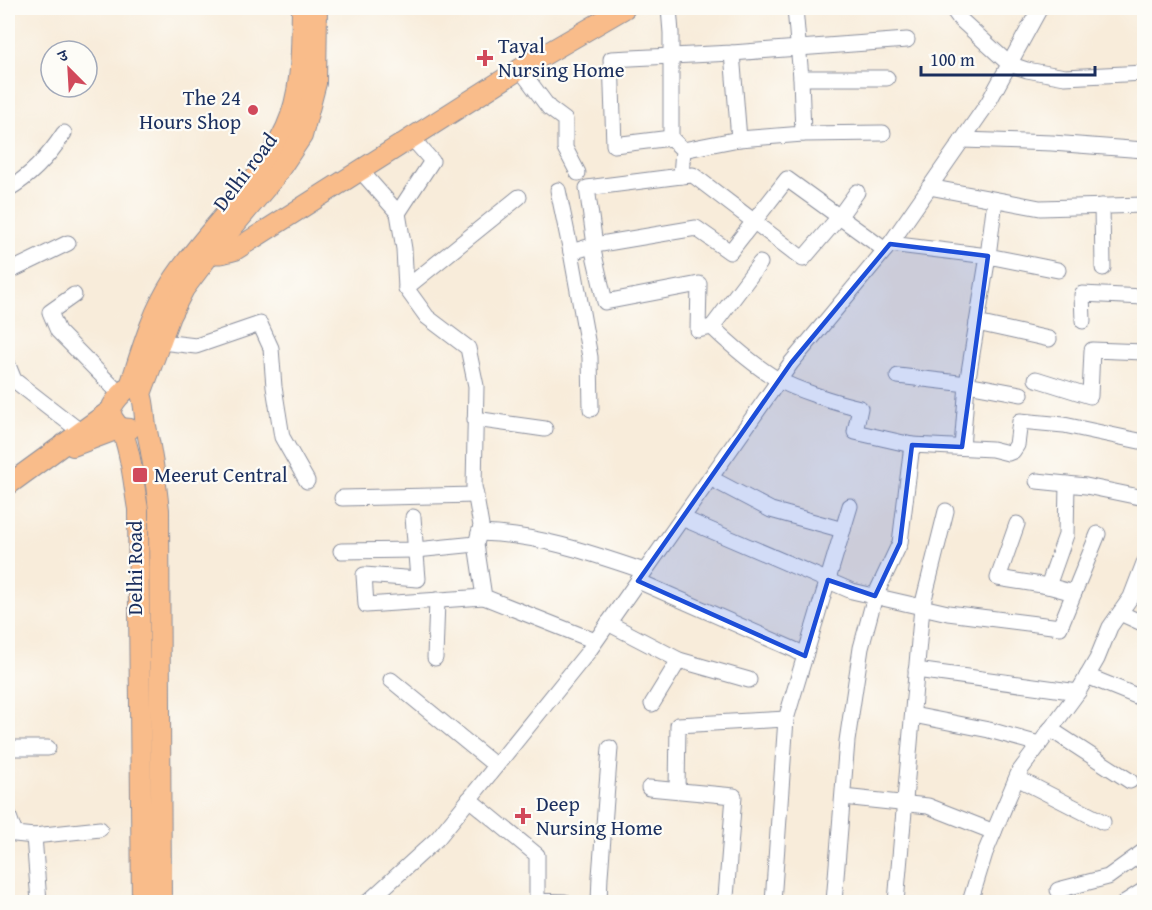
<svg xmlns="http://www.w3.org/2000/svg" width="1152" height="910" font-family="'Gentium Book Plus','Noto Serif Devanagari',serif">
<rect width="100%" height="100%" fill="#fdfcf7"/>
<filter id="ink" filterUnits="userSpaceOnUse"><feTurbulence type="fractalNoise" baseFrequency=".0167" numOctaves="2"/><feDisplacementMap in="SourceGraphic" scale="12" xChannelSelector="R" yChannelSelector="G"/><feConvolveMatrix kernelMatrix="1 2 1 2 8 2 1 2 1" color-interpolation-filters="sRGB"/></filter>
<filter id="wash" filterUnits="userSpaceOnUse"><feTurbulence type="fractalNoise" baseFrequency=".008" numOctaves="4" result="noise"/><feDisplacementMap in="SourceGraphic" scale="24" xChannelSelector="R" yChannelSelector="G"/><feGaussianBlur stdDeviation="1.35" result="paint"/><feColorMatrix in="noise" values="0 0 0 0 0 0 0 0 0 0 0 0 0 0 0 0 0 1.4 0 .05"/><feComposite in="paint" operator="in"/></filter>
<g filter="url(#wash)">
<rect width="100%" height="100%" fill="#f8ecda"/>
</g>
<g filter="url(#ink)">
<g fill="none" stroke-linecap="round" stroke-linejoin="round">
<g stroke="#8a8e9c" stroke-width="17">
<g id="minor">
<polyline points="669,8 671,33 671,138 683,150 681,176 587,188 595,245 696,228 730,252 787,179 885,250"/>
<polyline points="952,8 960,19 1009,64 1027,70 1065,77 1144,73"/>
<polyline points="732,53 739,139"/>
<polyline points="520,69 549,108 565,120 565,148 578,173"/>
<polyline points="801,78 887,78"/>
<polyline points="803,134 883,133"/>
<polyline points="671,138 614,145 611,59 732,53 907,40"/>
<polyline points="962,140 1052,143 1144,150"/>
<polyline points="683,150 739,139 803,134 801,78 795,8"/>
<polyline points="360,170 398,213 404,249 406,288 427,317 468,348 476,386 474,486 481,526 476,544 484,597 595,641"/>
<polyline points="681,176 693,175 803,259 839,217 857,192"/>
<polyline points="929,187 1040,208 1144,205"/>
<path d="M8,189C31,176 49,156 64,133"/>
<polyline points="558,190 571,252"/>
<polyline points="995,200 988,256 1058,270"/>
<polyline points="1102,206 1103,268"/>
<polyline points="398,213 432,161 411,137"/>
<polyline points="890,244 988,256 967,384 1021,394"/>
<polyline points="592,246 605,302 699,284 698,330 712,327"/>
<path d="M760,263L712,327C732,346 753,365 777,379C796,390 838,403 860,408L855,432L912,445"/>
<polyline points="8,272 68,243"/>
<polyline points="406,288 519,197"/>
<polyline points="74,295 50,312 58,331 121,395"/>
<polyline points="1083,321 1082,294 1144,297"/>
<polyline points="977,323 1049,339"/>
<polyline points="161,342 196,346 260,324 271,348 274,387 282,437 307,481"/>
<polyline points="8,365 14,380 81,432"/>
<polyline points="898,376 967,384 962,447"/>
<polyline points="1036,379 1090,396 1092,350 1144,352"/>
<polyline points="591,409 590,357 571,252 595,245"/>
<polyline points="475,419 545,429"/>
<polyline points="710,478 771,510 843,530"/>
<polyline points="1037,481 1086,486 1144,498"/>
<polyline points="1067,484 1066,535 1048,586 1074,593"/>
<polyline points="342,498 476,495"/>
<polyline points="413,517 418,579 364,575 366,605 484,597"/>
<polyline points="682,518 852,591 948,613 1060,627 1098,534"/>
<polyline points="1017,524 998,578 1048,586"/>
<path d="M479,533C536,534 591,553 644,571"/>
<polyline points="341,551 416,550 476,544"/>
<polyline points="638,581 795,650 805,656"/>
<polyline points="1120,613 1144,624"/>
<polyline points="608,623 679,660 749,680"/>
<polyline points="435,658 437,600"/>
<polyline points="916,670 1078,692"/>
<polyline points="1087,676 1144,699"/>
<polyline points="391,680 496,766"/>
<polyline points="652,704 679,660"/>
<polyline points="913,715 989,730 1039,744"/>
<polyline points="1050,729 1130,781"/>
<polyline points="8,748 48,748"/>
<polyline points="1017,778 1103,822"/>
<polyline points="649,788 734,796 726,897 722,902"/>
<polyline points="677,790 678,725 786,719"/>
<polyline points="843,797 928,806 994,832"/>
<polyline points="469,799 537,855 537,901 565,902"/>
<polyline points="8,814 15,834 34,836"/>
<polyline points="1058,890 1108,877 1144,851"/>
<polyline points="39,902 34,836 100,829"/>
<polyline points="368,902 438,838 588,652 791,363 890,244 988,103 1040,8"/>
<polyline points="599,902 600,876 610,748"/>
<polyline points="773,902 786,719 850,506"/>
<polyline points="834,902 847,741 861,648 875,596 900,543 912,445 992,449 1008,453 1013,451 1017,445 1020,421 1064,425 1144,442"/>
<polyline points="896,902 922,607 946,511"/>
<polyline points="970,902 985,853 1019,772 1078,692 1097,659 1110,627 1131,597 1144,563"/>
<polyline points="1125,902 1144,890"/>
</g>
</g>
<g stroke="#8a8e9c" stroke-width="22">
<g id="major">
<path d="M207,250C215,257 226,252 235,250L520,69L625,8"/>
<path d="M111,410C111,421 117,422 121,430C131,448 134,488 138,509L142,902"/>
<polyline points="73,446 121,428 130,429"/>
<path d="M8,485L111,410C114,398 125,393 131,383C142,349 152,313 172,282C206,229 259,186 286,128C303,90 301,48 302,8"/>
<path d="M161,902L159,510C156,482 152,454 146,426C144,415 145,405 141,394L170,316L184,289L211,253L274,178L302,136L316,83L317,8"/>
</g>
</g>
<use href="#minor" stroke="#fff" stroke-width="15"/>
<use href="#major" stroke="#f9bc8a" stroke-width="20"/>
</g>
</g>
<path fill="#1d4ed8" fill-opacity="0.2" stroke="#1d4ed8" stroke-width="4.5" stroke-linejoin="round" d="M890,244L988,256L962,447L912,445L900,543L875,596L828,580L805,656L638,581L791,363Z"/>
<g fill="#d1495b" stroke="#fdfcf7" stroke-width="2">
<path d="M482 49h6v6h6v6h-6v6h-6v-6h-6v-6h6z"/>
<circle cx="253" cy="110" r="6"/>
<rect x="132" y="467" width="16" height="16" rx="3"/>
<path d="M520 807h6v6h6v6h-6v6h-6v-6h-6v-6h6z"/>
</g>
<g text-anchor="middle" stroke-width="4.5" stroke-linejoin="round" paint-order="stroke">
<g font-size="21" fill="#1b2f5e" stroke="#fdfcf7" text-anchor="start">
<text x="498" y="53">Tayal<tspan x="498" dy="24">Nursing Home</tspan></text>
<text x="241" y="105" text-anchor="end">The 24<tspan x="241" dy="24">Hours Shop</tspan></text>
<text x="154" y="482">Meerut Central</text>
<text x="536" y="811">Deep<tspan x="536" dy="24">Nursing Home</tspan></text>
</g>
<g font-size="21" fill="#1b2f5e" stroke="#fdfcf7">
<text transform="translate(245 172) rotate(-53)" y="7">Delhi road</text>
<text transform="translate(135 568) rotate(-90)" y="7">Delhi Road</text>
</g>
</g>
<rect width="1152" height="910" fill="none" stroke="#fdfcf7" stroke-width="30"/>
<g transform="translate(69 69) rotate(336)"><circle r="28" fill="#fdfcf7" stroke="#a3aaba" stroke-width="1.5"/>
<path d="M0-4.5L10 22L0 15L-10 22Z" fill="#d1495b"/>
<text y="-9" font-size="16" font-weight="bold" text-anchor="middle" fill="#1b2f5e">उ</text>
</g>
<path d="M921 66v9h174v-9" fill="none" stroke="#1b2f5e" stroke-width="3"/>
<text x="930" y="66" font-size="18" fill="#1b2f5e" stroke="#fdfcf7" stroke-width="4.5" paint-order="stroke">100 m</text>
</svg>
